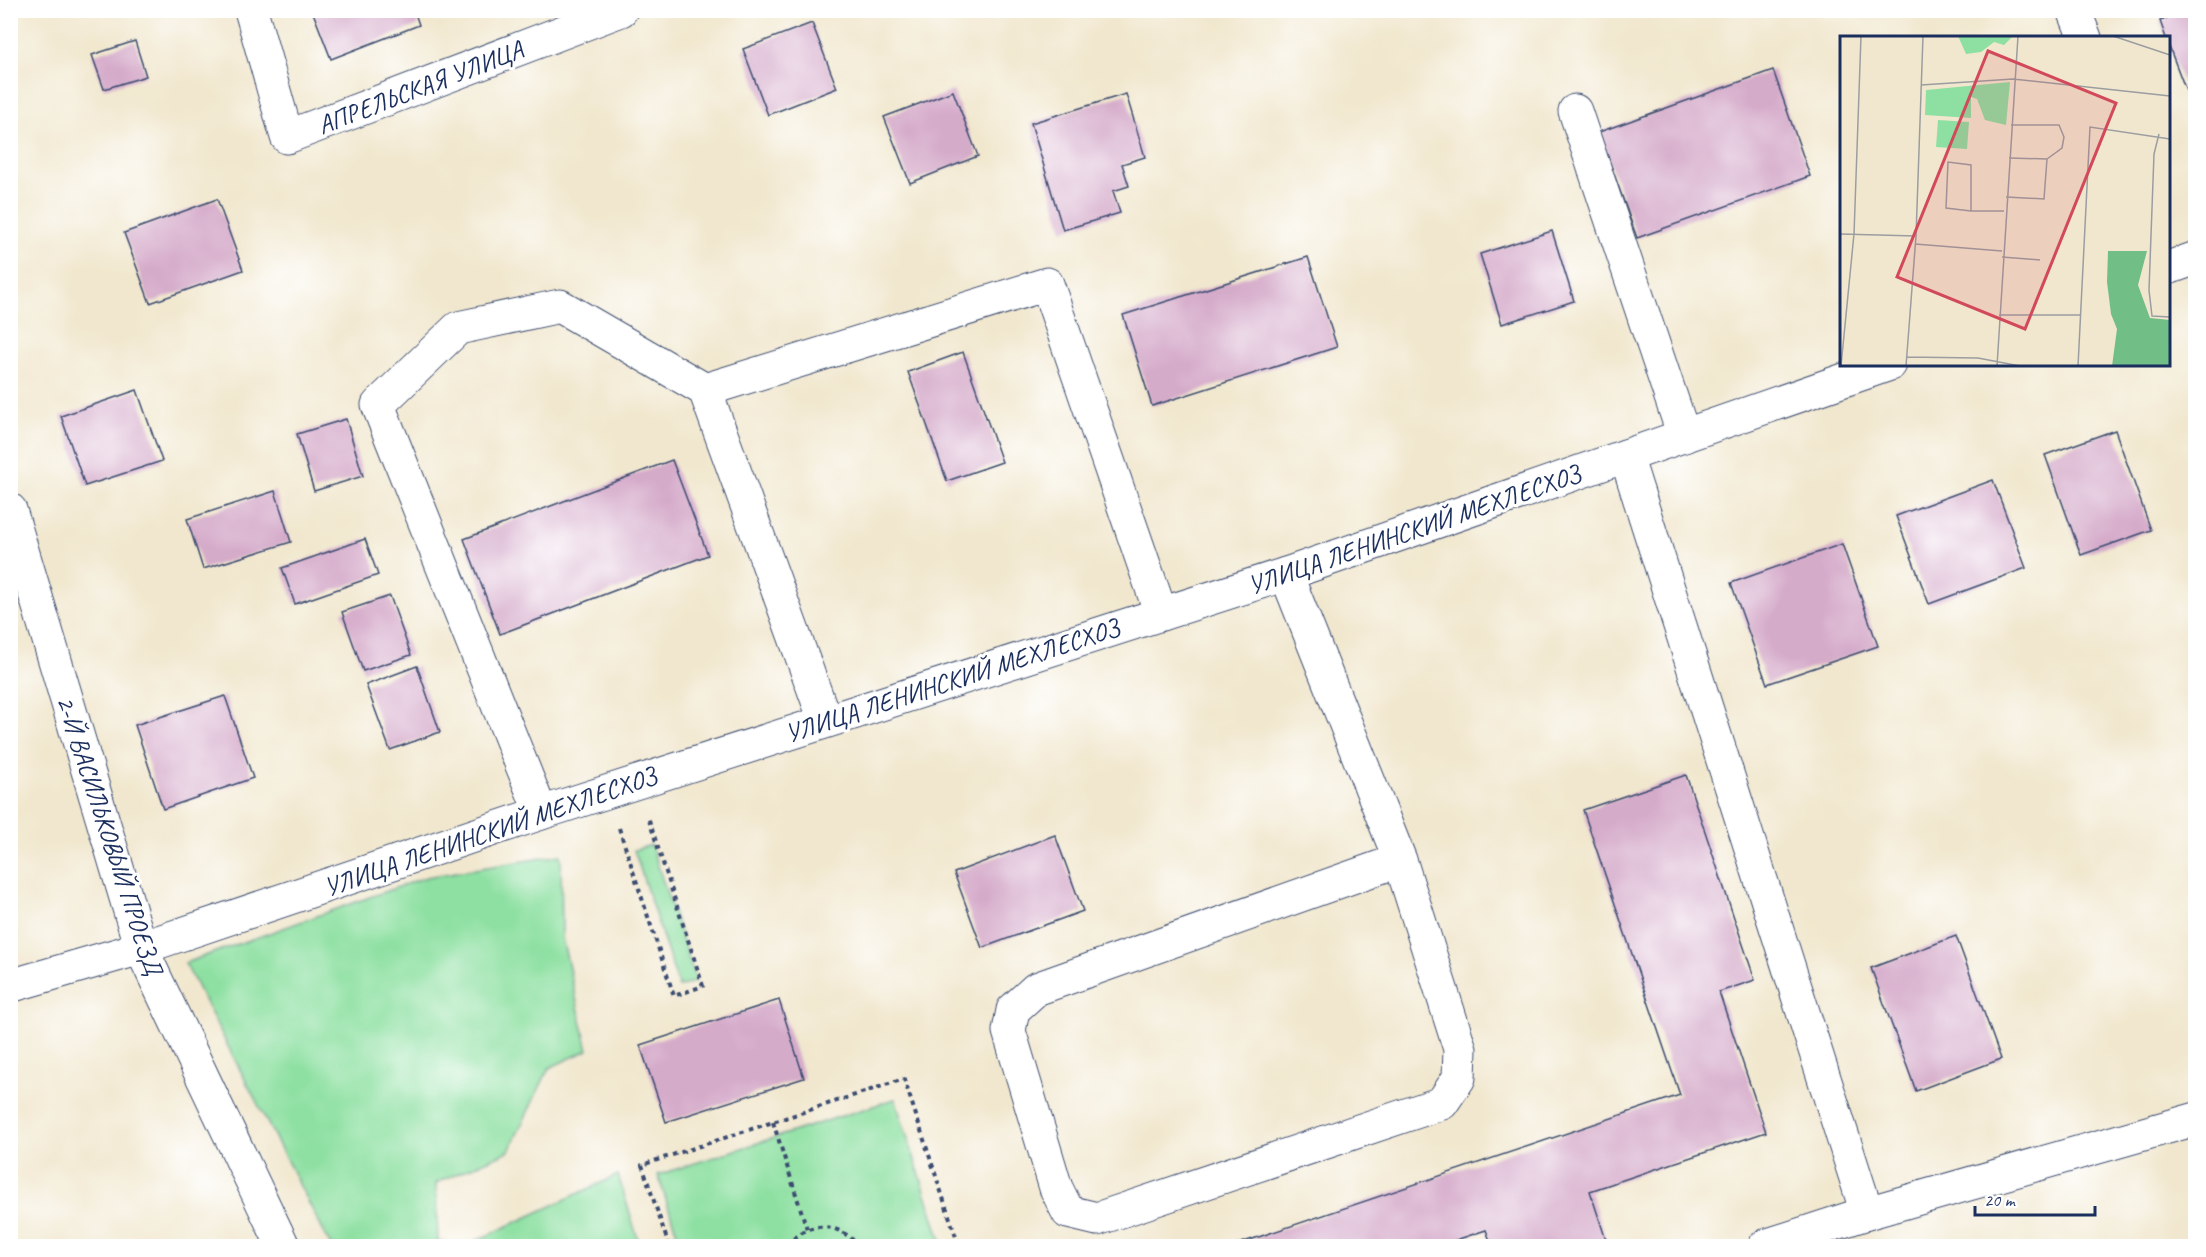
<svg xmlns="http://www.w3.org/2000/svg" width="2206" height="1257" font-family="Caveat,sans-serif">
<rect width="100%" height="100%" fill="#fff"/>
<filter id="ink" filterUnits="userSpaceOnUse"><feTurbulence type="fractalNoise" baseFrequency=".0167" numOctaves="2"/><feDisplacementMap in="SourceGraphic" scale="12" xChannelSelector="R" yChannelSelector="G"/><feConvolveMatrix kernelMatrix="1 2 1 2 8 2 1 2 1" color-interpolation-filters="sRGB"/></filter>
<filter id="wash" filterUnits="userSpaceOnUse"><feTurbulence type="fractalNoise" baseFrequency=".008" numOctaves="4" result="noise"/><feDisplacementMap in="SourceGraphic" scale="24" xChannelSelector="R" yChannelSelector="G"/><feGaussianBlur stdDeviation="1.35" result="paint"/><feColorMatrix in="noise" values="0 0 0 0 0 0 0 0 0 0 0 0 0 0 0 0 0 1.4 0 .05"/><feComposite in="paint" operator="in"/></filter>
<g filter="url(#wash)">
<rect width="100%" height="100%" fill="#f1e7ce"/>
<g fill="#8de0a1" stroke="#548880" stroke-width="1.5">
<polygon points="651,845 696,981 679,987 634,850"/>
<polygon points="561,855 562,938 588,1050 549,1068 509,1151 436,1183 438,1242 467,1245 618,1175 640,1246 331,1246 185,963 426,877"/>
<polygon points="895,1099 943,1246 681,1246 658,1175"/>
</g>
<g id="blocks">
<g fill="#d5abca">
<polygon points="312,10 414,10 419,25 331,59"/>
<polygon points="2188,10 2196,10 2195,114 2168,44 2168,38 2166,38 2160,21"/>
<polygon points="812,23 837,88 768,115 743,49"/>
<polygon points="135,41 146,76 104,89 92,55"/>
<polygon points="1773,70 1810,176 1637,238 1599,132"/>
<polygon points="953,91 978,156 910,183 884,117"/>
<polygon points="1126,94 1145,157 1122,164 1129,186 1113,191 1120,213 1063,230 1031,123"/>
<polygon points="217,199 243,270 150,303 124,233"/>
<polygon points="1552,231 1574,301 1502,324 1480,254"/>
<polygon points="1308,257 1337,347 1152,406 1123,315"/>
<polygon points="963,352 1002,462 947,481 908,372"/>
<polygon points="137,390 162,461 85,486 61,416"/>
<polygon points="346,419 363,476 314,491 297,434"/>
<polygon points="2115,430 2151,530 2081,555 2045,455"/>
<polygon points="672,460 708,555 500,634 464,539"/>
<polygon points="1993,480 2026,568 1929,604 1896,516"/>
<polygon points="275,491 291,542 203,569 187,519"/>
<polygon points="365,539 378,575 295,604 282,568"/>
<polygon points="1842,544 1878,646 1767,684 1731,583"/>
<polygon points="390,596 411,655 363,671 342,612"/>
<polygon points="417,666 440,732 390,750 366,685"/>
<polygon points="225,696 253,778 163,809 135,725"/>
<polygon points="1686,775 1755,980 1719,992 1766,1132 1590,1191 1606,1240 1587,1246 1492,1246 1486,1230 1438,1246 1232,1246 1680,1095 1583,810"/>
<polygon points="1055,835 1083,911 982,948 954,873"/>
<polygon points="1956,936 2001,1059 1916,1091 1871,968"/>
<polygon points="779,1000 804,1078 666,1122 640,1045"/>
</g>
</g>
</g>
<g filter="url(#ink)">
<use href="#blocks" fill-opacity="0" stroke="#3b4b6f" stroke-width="1.5"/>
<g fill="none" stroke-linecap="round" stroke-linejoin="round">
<g stroke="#3b4b6f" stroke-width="35">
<g id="minor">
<polyline points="251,10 287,137 621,10"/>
<polyline points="2074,10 2085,38"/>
<polyline points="1575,111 1684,436"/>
<polyline points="2168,268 2196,258"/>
<polyline points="1626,456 1867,1213"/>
<polyline points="10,510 141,948 283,1246"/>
<polyline points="1286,574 1400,860 1460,1049 1459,1078 1442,1103 1097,1219 1068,1212 1056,1188 1009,1031 1013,1010 1036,989 1400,860"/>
<polyline points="825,720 705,390 1047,284 1161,614"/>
<polyline points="541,813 378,405 458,328 560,306 705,390"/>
<polyline points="10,986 141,948 541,813 1286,574 1890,364"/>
<polyline points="1765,1246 1867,1213 2196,1119"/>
</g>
</g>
<g stroke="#3b4b6f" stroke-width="4" stroke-dasharray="4.5 4.5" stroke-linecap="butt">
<polyline points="619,828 674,996 703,986 648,817"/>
<polyline points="773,1122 807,1229"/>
<polyline points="669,1246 642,1165 904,1079 959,1246"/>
<path d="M788,1246C805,1219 840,1222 858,1246"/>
</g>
<use href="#minor" stroke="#fff" stroke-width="33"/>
</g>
</g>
<g text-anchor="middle" stroke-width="6" stroke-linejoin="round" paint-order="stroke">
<g font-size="26" fill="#1b2f5e" stroke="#fff">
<text transform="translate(420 87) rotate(-21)" y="9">АПРЕЛЬСКАЯ УЛИЦА</text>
<text transform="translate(1414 529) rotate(-19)" y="9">УЛИЦА ЛЕНИНСКИЙ МЕХЛЕСХОЗ</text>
<text transform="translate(952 680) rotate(-18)" y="9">УЛИЦА ЛЕНИНСКИЙ МЕХЛЕСХОЗ</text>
<text transform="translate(490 831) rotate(-19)" y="9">УЛИЦА ЛЕНИНСКИЙ МЕХЛЕСХОЗ</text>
<text transform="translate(110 835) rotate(72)" y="9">2-Й ВАСИЛЬКОВЫЙ ПРОЕЗД</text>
</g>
</g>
<g transform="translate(1840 36)">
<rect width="330" height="330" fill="#f1e7ce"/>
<path d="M118,0H173L164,9L154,6L141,16L126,18ZM170,46L166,89L145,84L137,63L131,61V82L85,79L86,54ZM98,84L129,86L127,113L96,111Z" fill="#8de0a1"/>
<path d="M268,215H307L298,249L310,282L330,284V330H272L277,293L271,278L267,246Z" fill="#72be87"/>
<path fill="none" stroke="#9b9da1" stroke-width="1.5" d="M273,0L330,19M81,49L173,43L330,60M171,89H219L224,101L222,112L207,123M319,98L314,118L309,254L312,280L330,281M166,161L204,163L207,123L169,122M131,175V129L108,126L106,172L131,175H164M0,198L76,200M75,208L162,215M162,221L200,224M159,279H241M66,321L138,322L180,330M1,330L14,198L21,0M66,330L76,200L83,0M157,330L178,0M238,330L250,91L330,103"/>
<path fill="#d1495b" fill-opacity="0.15" stroke="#d1495b" stroke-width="3" d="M148,15L276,67L185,293L57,241Z"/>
<rect width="330" height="330" fill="none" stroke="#1b2f5e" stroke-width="3"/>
</g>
<rect width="2206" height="1257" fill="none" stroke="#fff" stroke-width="36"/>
<path d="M1975 1206v9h120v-9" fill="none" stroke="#1b2f5e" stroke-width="3"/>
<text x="1984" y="1206" font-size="18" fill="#1b2f5e" stroke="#ffffff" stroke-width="4.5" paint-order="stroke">20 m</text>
</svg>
